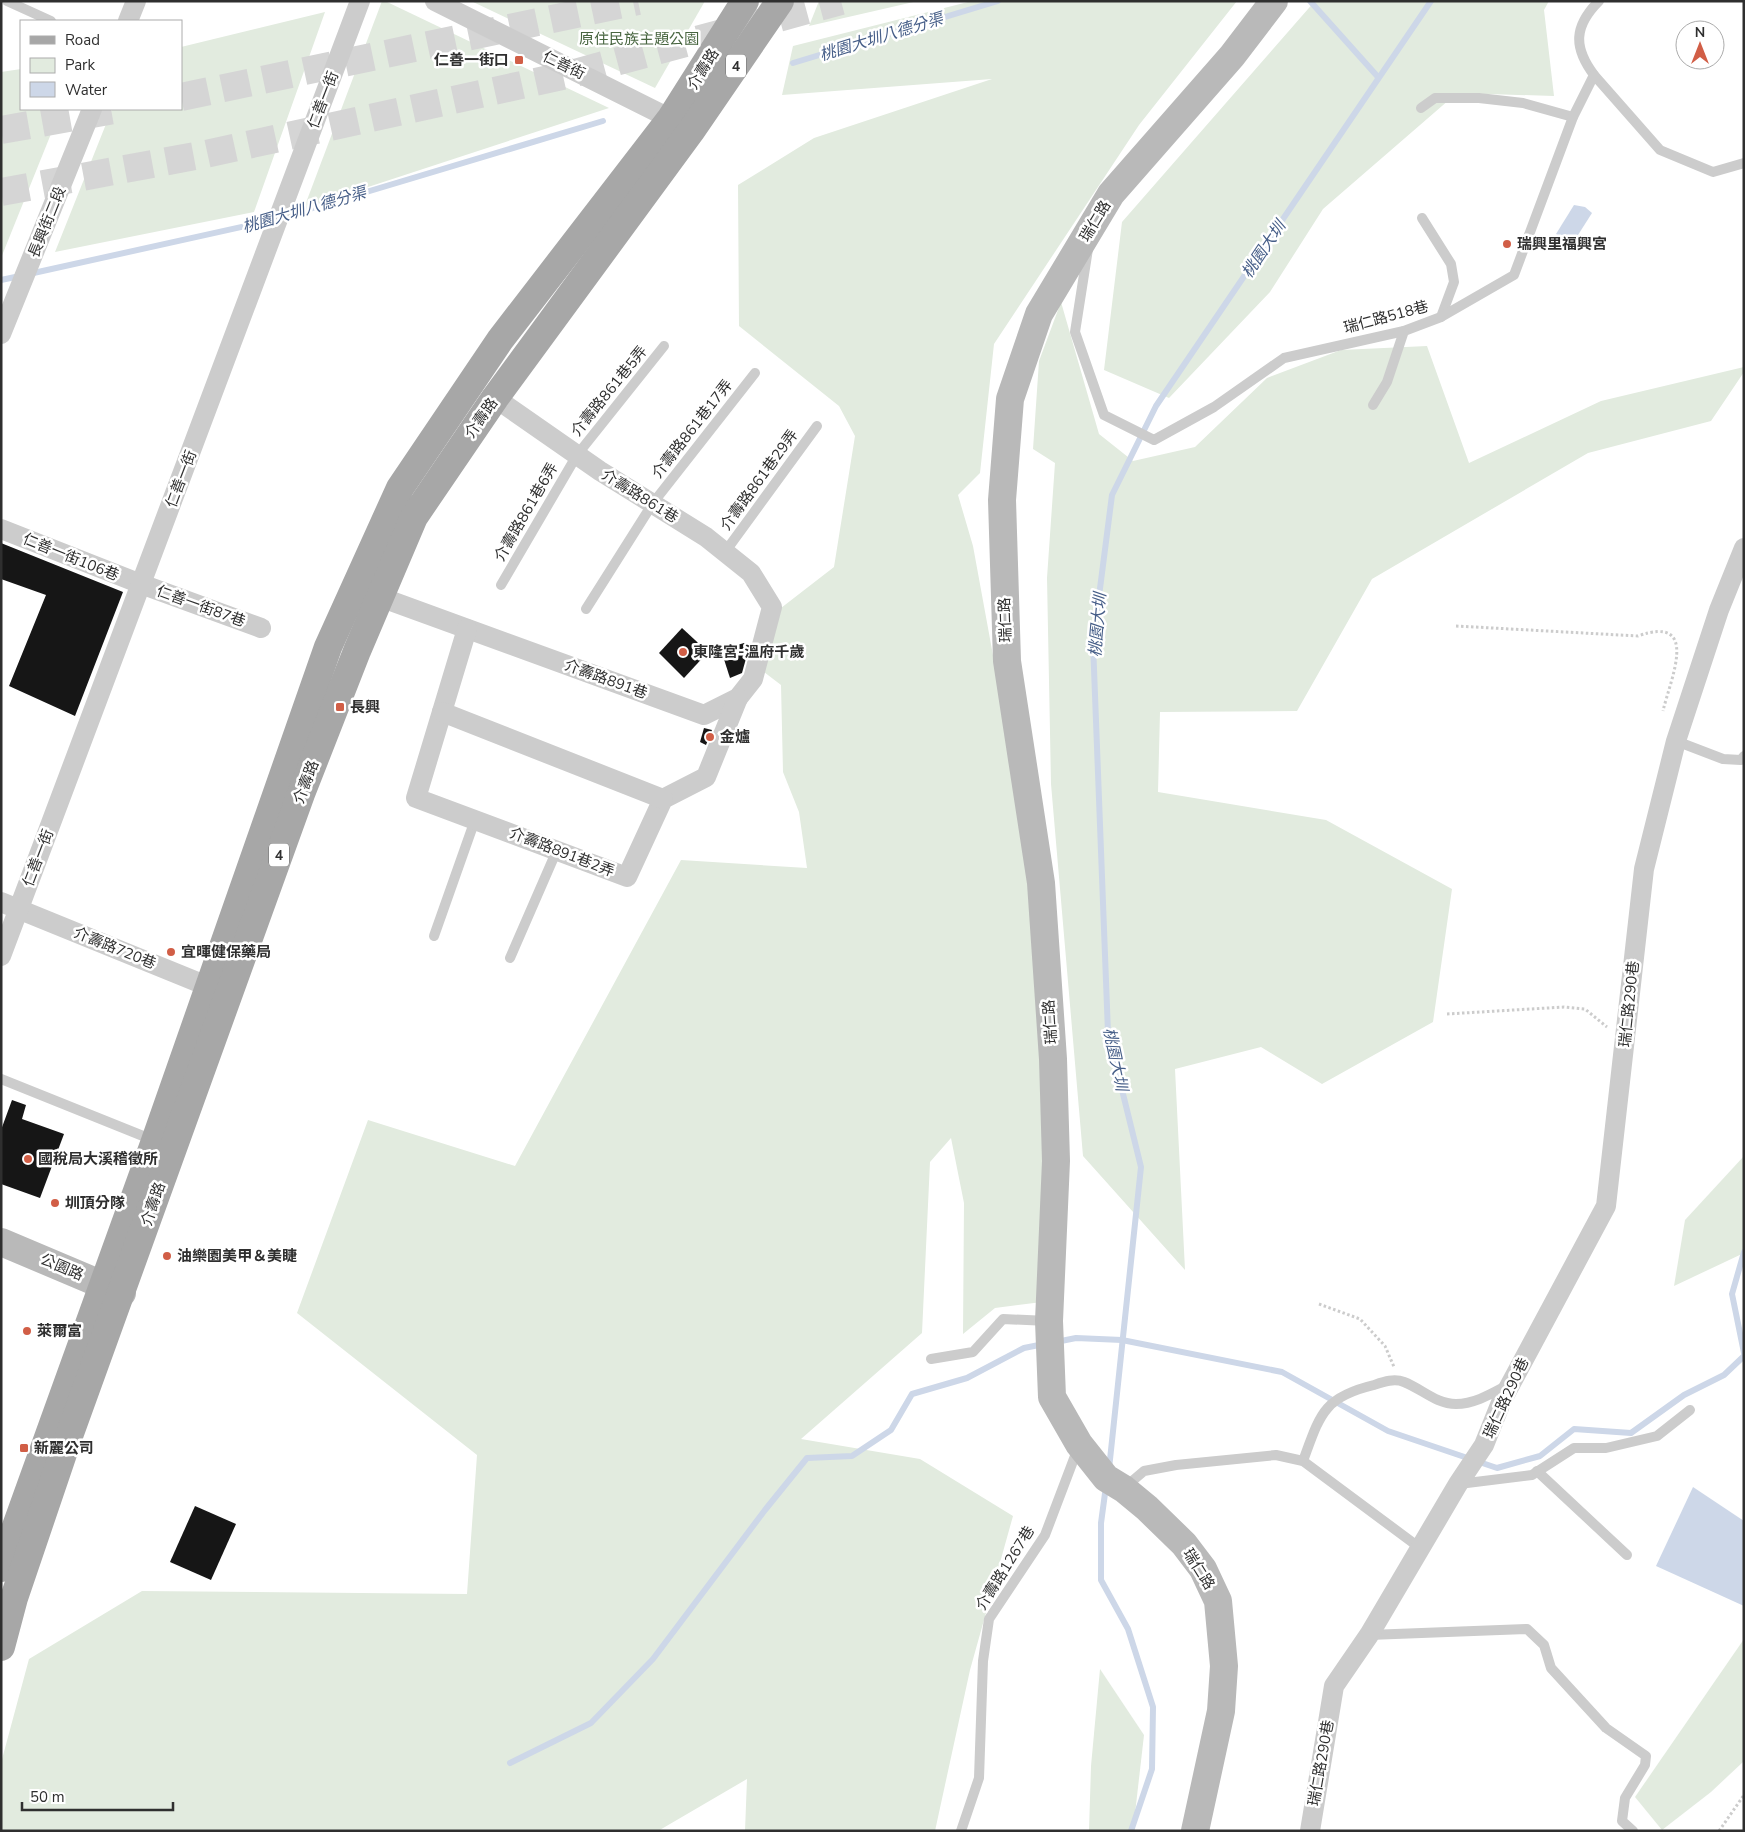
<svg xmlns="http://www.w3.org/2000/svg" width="1745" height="1832" font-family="'Nunito Sans','Noto Sans TC',sans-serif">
<rect width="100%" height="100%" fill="#fff"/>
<g fill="#e2ebdf">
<polygon points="382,1 385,1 609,108 304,208"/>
<polygon points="471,1 705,1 655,88"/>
<polygon points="819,1 918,1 809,26"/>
<polygon points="972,1 1237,1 1139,125 994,344 980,473 958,495 973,546 1025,830 1043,1091 1042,1302 995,1308 963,1334 964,1203 951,1138 930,1162 922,1333 801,1439 920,1459 1013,1516 970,1670 935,1831 745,1831 747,1779 658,1831 1,1831 1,1763 29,1659 142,1591 467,1594 477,1455 297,1313 368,1120 515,1166 681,860 807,868 799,812 783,772 781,685 764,672 781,608 834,567 855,436 839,406 739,326 738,185 814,138 992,79 782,95 793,46"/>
<polygon points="1315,1 1549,1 1544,10 1554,96 1457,93 1323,209 1270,292 1169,398 1104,370 1122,222"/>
<polygon points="325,12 254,212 55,252 112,109 181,109 181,47"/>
<polygon points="21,69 21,109 61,109 1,258 1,72"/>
<polygon points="1061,302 1099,434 1133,461 1195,447 1267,378 1341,350 1427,346 1469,463 1601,401 1744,367 1744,372 1711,421 1588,453 1372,579 1297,711 1160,712 1158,792 1326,820 1452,889 1433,1022 1322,1084 1261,1047 1175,1069 1185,1270 1083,1156 1051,784 1047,578 1055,463 1033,449 1039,361"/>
<polygon points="1744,1156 1744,1253 1674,1286 1685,1220"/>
<polygon points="1744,1639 1744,1761 1711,1792 1662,1830 1635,1797"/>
<polygon points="1100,1669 1144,1735 1133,1831 1089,1831 1091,1766"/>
</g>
<g fill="#cdd7e8">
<polygon points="1574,205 1585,207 1592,213 1571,246 1556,234"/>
<polygon points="1693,1487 1744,1521 1744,1606 1656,1566"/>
</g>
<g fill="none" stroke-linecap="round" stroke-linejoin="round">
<g stroke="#cdd7e8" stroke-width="6">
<polyline points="1310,1 1378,77"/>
<polyline points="793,63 998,1"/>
<polyline points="283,217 603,121"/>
<polyline points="29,274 273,220"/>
<polyline points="1,280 20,276"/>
<polyline points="1744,1252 1732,1294 1744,1353"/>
<polyline points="1056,1342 1076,1338 1122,1340 1282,1372 1388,1431 1497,1468 1540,1456 1574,1429 1631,1433 1684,1395 1724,1375 1744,1356"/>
<polyline points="1109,1469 1141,1167 1108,1033 1093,643 1112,495 1156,406 1431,1"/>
<polyline points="1106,1486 1101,1523 1101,1580 1128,1629 1153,1707 1152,1769 1131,1831"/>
<polyline points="510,1763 591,1723 653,1659 765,1510 807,1458 852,1456 891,1430 912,1394 967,1378 1024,1348 1044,1344"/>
</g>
</g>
<g fill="#161616">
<polygon points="1,543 123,592 75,716 9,686 46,595 1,579"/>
<polygon points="682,628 708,652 684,678 659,653"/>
<polygon points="744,643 750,644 742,673 730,678 721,650"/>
<polygon points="704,728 712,730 706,745 700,742"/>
<polygon points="12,1100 26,1105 22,1119 64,1134 40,1198 1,1184 1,1130"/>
<polygon points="195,1506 236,1524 211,1580 170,1562"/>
</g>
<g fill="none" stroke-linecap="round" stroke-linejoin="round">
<g stroke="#d5d5d5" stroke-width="28" stroke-dasharray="28 14" stroke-linecap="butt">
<polyline points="181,97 638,1"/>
<polyline points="1,130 120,109"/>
<polyline points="1,192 206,154 567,75 841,1"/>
</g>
<g stroke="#ccc" stroke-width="3" stroke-dasharray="2.5 2.5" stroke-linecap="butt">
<path d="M1456,626L1638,636C1701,614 1670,680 1663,711"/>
<polyline points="1447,1014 1564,1007 1585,1009 1607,1027"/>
<polyline points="1319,1304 1360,1319 1385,1346 1394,1367"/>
<polyline points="1719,1831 1744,1795"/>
</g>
<g stroke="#ccc" stroke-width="10">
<polyline points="7,1 51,21"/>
<path d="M1594,75C1573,47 1574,26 1599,1"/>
<polyline points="1421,108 1435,98 1479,98 1523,103 1573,117"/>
<polyline points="1422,218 1451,264 1454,282 1441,317"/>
<polyline points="1088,249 1075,332 1104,415 1154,440 1214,407 1284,358 1404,331 1441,317 1514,275 1573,117 1594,75 1660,150 1713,172 1744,163"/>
<polyline points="1373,405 1387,382 1404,331"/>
<polyline points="725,552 817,426"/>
<polyline points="501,585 577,455 664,346"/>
<polyline points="586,609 653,503 755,373"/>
<polyline points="1676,741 1723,759 1741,760 1744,756"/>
<polyline points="434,936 475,820"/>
<polyline points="510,958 557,850"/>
<polyline points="1,1079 153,1140"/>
<polyline points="931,1359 973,1352 1003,1319 1048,1321"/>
<path d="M1303,1461C1320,1415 1323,1397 1374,1385C1383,1382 1394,1378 1404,1382C1422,1389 1436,1404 1456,1404C1474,1404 1491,1394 1506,1386"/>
<polyline points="1537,1471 1627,1555"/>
<polyline points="1459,1484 1532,1475 1574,1448 1606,1448 1657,1436 1690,1410"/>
<polyline points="1124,1488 1144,1471 1176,1465 1276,1455 1303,1461 1420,1548"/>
<polyline points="1369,1635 1527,1629 1544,1645 1551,1668 1606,1728 1646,1756 1645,1765 1625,1798 1622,1821 1633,1831"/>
<polyline points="961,1831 979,1778 983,1661 989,1619 1045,1535 1078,1448"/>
</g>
<g stroke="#ccc" stroke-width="20">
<polyline points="435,1 681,124"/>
<polyline points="128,21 136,1"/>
<polyline points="1,334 92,109"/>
<polyline points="1,529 141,584 261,628"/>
<polyline points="380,597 704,715 738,698 753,679 772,607 751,573 706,537 600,471 495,398"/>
<polyline points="467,629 416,798 627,877 663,799 706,777 738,698"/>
<polyline points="442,712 663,799"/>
<polyline points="1,902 222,992"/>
<polyline points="1,956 360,1"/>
<polyline points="1310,1831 1334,1686 1369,1635 1458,1484 1484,1445 1502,1400 1606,1206 1644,869 1676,741 1719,610 1744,548"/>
</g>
<g stroke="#b9b9b9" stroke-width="28">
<polyline points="1,1242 122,1293"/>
<polyline points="1195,1831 1221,1711 1224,1666 1218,1601 1203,1569 1184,1544 1147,1508 1124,1489 1106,1478 1079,1444 1052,1397 1049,1321 1056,1161 1053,1059 1041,883 1007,661 1002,500 1010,399 1039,314 1111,194 1232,56 1274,1"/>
</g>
<g stroke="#a7a7a7" stroke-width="28">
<polyline points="1,1568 155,1141 328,647 400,488 500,340 671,118 745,1"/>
<polyline points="1,1647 14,1598 69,1436 301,794 357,651 414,517 495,398 691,131 780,1"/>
</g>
</g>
<g fill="#d15e46" stroke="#fff" stroke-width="2">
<rect x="514" y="55" width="10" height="10" rx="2.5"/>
<circle cx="1507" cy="244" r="5"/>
<circle cx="683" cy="652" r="5"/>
<rect x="335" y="702" width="10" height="10" rx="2.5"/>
<circle cx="710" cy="737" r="5"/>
<circle cx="171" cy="952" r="5"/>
<circle cx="28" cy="1159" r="5"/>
<circle cx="55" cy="1203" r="5"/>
<circle cx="167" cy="1256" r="5"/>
<circle cx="27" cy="1331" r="5"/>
<rect x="19" y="1443" width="10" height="10" rx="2.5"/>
</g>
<g text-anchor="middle" stroke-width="5" stroke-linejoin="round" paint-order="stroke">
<g fill="#fff" stroke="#6d6d6d" stroke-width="1">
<rect x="726" y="54.5" width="20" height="23" rx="4"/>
<rect x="269" y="843.5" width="20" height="23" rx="4"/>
</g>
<g font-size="14" font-weight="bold" fill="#2f2f2f">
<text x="736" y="71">4</text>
<text x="279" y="860">4</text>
</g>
<g font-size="15" fill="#496641" stroke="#fff">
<text x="639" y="44">原住民族主題公園</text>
</g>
<g font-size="15" font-weight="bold" fill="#2f2f2f" stroke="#fff" text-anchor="start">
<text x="509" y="65" text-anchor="end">仁善一街口</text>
<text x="1517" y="249">瑞興里福興宮</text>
<text x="693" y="657">東隆宮-溫府千歲</text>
<text x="350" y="712">長興</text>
<text x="720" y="742">金爐</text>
<text x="181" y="957">宜暉健保藥局</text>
<text x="38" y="1164">國稅局大溪稽徵所</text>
<text x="65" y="1208">圳頂分隊</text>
<text x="177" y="1261">油樂園美甲＆美睫</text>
<text x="37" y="1336">萊爾富</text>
<text x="34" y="1453">新麗公司</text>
</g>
<g font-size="15" fill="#2f2f2f" stroke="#fff">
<text transform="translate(564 65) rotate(26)" y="5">仁善街</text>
<text transform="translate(703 69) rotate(-58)" y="5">介壽路</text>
<text transform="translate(323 100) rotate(-69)" y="5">仁善一街</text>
<text transform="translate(1095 221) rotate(-59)" y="5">瑞仁路</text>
<text transform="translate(47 222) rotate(-68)" y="5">長興街二段</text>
<text transform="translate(1386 317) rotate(-15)" y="5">瑞仁路518巷</text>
<text transform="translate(609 391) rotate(-51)" y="5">介壽路861巷5弄</text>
<text transform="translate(481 418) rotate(-55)" y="5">介壽路</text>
<text transform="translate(692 429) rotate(-52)" y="5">介壽路861巷17弄</text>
<text transform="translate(181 479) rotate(-69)" y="5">仁善一街</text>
<text transform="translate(759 480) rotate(-54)" y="5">介壽路861巷29弄</text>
<text transform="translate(640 496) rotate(32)" y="5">介壽路861巷</text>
<text transform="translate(526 512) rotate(-60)" y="5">介壽路861巷6弄</text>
<text transform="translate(71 557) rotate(22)" y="5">仁善一街106巷</text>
<text transform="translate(201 606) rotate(20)" y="5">仁善一街87巷</text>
<text transform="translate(1005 620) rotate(-92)" y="5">瑞仁路</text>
<text transform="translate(606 679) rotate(20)" y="5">介壽路891巷</text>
<text transform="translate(306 782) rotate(-69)" y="5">介壽路</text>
<text transform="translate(562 852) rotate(21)" y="5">介壽路891巷2弄</text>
<text transform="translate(38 858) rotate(-69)" y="5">仁善一街</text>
<text transform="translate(115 948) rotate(22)" y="5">介壽路720巷</text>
<text transform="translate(1629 1004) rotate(-84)" y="5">瑞仁路290巷</text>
<text transform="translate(1050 1022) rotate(-94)" y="5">瑞仁路</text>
<text transform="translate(153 1204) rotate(-71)" y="5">介壽路</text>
<text transform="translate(62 1267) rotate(23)" y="5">公園路</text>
<text transform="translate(1506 1398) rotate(-65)" y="5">瑞仁路290巷</text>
<text transform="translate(1005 1568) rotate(-58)" y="5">介壽路1267巷</text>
<text transform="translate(1199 1569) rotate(58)" y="5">瑞仁路</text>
<text transform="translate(1321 1763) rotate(-80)" y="5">瑞仁路290巷</text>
</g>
<g font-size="16" font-style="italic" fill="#465e88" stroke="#fff">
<text transform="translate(881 36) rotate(-17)" y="6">桃園大圳八德分渠</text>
<text transform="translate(304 209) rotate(-16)" y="6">桃園大圳八德分渠</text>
<text transform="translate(1263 249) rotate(-56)" y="6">桃園大圳</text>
<text transform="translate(1097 625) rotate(-85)" y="6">桃園大圳</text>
<text transform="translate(1116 1059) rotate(78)" y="6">桃園大圳</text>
</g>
</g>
<rect width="1745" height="1832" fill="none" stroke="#2f2f2f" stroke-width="5"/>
<rect x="20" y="20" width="162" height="90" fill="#ffffff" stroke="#acacac"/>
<rect x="30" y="36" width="25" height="8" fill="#a7a7a7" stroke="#acacac"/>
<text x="65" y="45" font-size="15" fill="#2f2f2f">Road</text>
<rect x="30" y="58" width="25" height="15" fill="#e2ebdf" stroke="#acacac"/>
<text x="65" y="70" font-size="15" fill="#2f2f2f">Park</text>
<rect x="30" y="82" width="25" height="15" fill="#cdd7e8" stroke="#acacac"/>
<text x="65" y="95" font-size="15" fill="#2f2f2f">Water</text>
<g transform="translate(1700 45)"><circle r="24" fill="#ffffff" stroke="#acacac"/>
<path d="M0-4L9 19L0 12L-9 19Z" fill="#d15e46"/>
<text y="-8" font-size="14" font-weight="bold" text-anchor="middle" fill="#2f2f2f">N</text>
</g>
<path d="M22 1802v8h151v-8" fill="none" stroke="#2f2f2f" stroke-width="2.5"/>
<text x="30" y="1802" font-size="15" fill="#2f2f2f" stroke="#ffffff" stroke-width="4" paint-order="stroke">50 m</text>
</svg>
